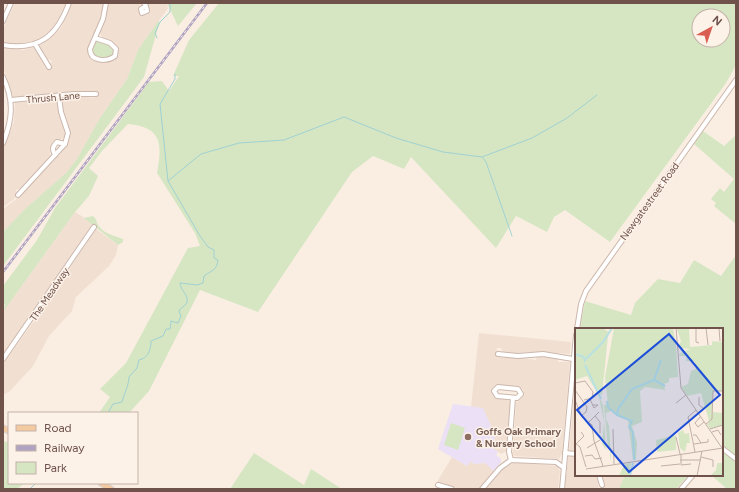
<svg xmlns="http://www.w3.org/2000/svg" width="739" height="492" font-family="Figtree,sans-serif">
<rect width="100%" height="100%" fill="#faeee3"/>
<g fill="#f1dfd2">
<polygon points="15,3 66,3 60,17 49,32 37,41 18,45 3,43 3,29"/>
<polygon points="72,3 104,3 100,21 88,51 92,58 102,62 113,60 118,53 115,45 103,39 100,33 107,6 111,3 141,3 139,10 143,15 147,15 149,11 146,3 167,3 168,8 138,50 127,79 100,118 77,159 66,173 25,209 3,232 3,209 19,197 62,152 68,143 69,132 63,111 63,99 82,96 93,98 97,95 97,91 14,98 3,67 3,47 24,50 35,47 48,68 51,66 50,64 52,61 47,59 39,46 54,35 61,28"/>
<polygon points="55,100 58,102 60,116 65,129 65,137 52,144 50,149 50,156 21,188 16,190 17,195 13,200 3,207 3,150 14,122 15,102"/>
<polygon points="75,212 93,223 3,354 3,312"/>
<polygon points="96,229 118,245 116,255 109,266 76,297 72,311 49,336 33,366 10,391 3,395 3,364 37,317"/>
<polygon points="479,333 571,342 570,354 557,353 557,355 542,352 512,353 503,352 501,348 497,348 496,357 504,358 505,356 536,360 537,356 541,356 558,359 558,362 570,362 562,454 559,459 515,456 513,454 516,403 524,395 523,390 518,386 497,385 492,389 494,397 507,399 511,403 507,451 501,454 493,448 495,439 471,407"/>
<polygon points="576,373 576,452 569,451"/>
<polygon points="568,456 576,456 576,475 597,475 599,489 605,487 602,475 625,475 619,489 565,489"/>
<polygon points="452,457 467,466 471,461 474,464 485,463 494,471 479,489 461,489 437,482"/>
<polygon points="515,462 557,466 560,471 558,489 486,489 504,468"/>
</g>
<polygon fill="#ebe0f6" points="453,404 483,408 495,435 493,448 498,452 496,455 501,459 501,462 494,471 485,463 474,464 471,461 467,466 438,449"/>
<g fill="#d6e6c3" fill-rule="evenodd">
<polygon points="167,3 197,3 178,26"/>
<path d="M219,3H736V65L726,83L610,242L565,210L554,217L547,232L516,216L496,248L411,157L404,169L373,156L352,172L258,312L200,290L149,391L129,413H99L110,397L100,389L126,363L188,248L200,246L195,233L157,173C162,145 163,127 128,124L102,151L89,168L98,176L89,196L75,212L3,312L5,304L3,303V286L37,240L55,208L149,82L162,81L169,91L179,76H173L189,40ZM699,16H723V40H699Z"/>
<polygon points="159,20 159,24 144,77 3,266 3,232 25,209 66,173 77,159 100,118 127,79 138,50"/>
<polygon points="96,41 109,45 115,50 114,56 104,59 94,56 91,50"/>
<polygon points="703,131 724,146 736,135 736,224 714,206 716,203 711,199 720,188 724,192 734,179 694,144"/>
<path d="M93,216L96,219C98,232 112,235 123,239V242L118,245L84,218Z"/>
<polygon points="736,255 736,457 722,445 722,329 580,329 585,301 631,315 635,303 658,279 680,283 694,260 721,276"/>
<polygon points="451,423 465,428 458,450 444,445"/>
<polygon points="9,439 9,483 25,483 17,489 3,489 3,443 4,441 7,442"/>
<polygon points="722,450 736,462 736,489 727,489 711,475 722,475"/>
<polygon points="254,453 304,485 311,469 342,489 230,489"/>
<polygon points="625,475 689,475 676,489 619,489"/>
</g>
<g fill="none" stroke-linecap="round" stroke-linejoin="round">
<g stroke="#a0d1d2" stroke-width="1">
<polyline points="157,38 155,33 160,22 170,12 170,3"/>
<polyline points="483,158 486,162 512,236"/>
<polyline points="168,181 160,104 175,79 175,74"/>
<path d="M108,413L113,404L122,402C124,394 129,385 129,377L137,368L139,360C148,358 151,350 151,341L163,336L166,329H170L171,321L178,323L181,316L179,311C180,308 184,307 186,304C191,297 180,290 180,283L197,285L203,283L204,276C210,271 217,271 218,260L214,258V250L208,247L200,236L168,181L201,154L239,143L284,140L344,117L396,138L443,152L482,157L532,138L567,118L597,95"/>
<polyline points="30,489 36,483"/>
</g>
<g stroke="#ccb7ad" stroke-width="6">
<g id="minor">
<path d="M144,3C146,6 147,9 147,11L142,13L141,9L146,6"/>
<polyline points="3,21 11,3"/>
<path d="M95,38L110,43L116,49L115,56C107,62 90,62 90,49L103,19L106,3"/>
<polyline points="35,44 49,67"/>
<path d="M3,45C39,51 57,36 69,3"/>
<path d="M3,77C14,100 13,119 3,143"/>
<polyline points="11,100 74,94 96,94"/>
<path d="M55,155C52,149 52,147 57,142L65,144"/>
<polyline points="18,195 65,144 68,133 61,112 59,97"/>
<polyline points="577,329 581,304 586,291 736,80"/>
<polyline points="498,354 518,356 543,354 573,359"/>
<polyline points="3,359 94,227"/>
<polygon points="498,387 518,389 521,394 517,398 497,396 494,391"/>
<polyline points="722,448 736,459"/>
<polyline points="565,453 576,454"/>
<polyline points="511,460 509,452 513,398"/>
<polyline points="599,475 602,485"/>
<polyline points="438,485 452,489"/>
<polyline points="482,489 500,468 511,460 556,462 564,468"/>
<polyline points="562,489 576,335"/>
<polyline points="681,489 693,475"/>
</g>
</g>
<g stroke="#d7cfcd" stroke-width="7">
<g id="major">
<polyline points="3,428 9,431"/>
<polyline points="101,483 111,489"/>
</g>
</g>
<use href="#minor" stroke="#fff" stroke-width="4"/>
<use href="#major" stroke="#f3c9a0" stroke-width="5"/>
<g stroke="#afa3c2" stroke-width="2.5">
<polyline id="rail" points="3,272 207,3"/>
</g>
<use href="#rail" stroke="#fdf2e8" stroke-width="1" stroke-dasharray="3" stroke-linecap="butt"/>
</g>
<circle fill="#8d6e63" stroke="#fdf2e8" stroke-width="1.5" cx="468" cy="437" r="4"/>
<g text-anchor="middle" stroke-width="3" stroke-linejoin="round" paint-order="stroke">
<g font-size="10" fill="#6f534b" stroke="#fdf2e8">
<text transform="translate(53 97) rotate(-5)" y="4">Thrush Lane</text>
<text transform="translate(649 201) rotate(-54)" y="4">Newgatestreet Road</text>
<text transform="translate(49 294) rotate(-56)" y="4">The Meadway</text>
</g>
<g font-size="10" font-weight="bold" fill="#785e54" stroke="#fdf2e8" text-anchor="start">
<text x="476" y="435">Goffs Oak Primary<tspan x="476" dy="12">&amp; Nursery School</tspan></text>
</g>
</g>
<g transform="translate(575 328)">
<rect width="148" height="148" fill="#faeee3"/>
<path d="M0,0H27L34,4L38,0L33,8L27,67L22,64L12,48L0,52ZM39,0L98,1L101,17L103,49L94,50V54L89,56L90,62L70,59L65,63L67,94L57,98L62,115L61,132H58L53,92L36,83L31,85V91L34,98L36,128L35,133V120H33L29,77L33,76L30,49ZM137,0V13L148,14V63H138L137,91L134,93L126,65L112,68L106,59L113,56L116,43L121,41L120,34L111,33L112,28H103L108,23L116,21L103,20L106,13L102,1H114L115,19L137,17ZM24,69L28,77L31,122L27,116L29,94ZM138,84L148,85V97L135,101L132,96L137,91ZM108,102L110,106L114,105L115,115H112L110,124L105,120L103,105ZM101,107V122L82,124L81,112ZM56,134L54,148H44L49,137ZM142,135H148V148H135L141,142Z" fill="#d6e6c3"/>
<path fill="none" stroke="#b9e1e1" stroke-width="2" d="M0,26L9,29L10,34M11,31L28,14L37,0M10,37L26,71M79,52L90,58M32,73L33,79L42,87M59,132L58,104L54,99L57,93L42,87L43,81L57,61L79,52L86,32M55,148L58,135"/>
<path fill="none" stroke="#c2b0a6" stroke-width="1" d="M101,0L106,60L147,120M121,0V14L124,15M131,0L133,17M144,0L145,13M0,55L10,53L18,64L17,70L9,72M0,62L12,79L11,84L6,88M124,69V77L128,80M15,71L19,80L23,77H18M0,72L7,89L17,97L19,113L28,138M101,75L111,67M20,88L25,94V105M126,88L120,95L123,99L129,94M14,94L24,84M131,96L137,91L138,63H148M38,101L39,136M135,101L148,97M137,104L143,102L146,107M118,107H121L126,115M101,109L105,126M0,115L5,119L11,139M1,116L9,108L6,104M119,116L133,114V111M12,120L25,112M120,124L113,89L121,82M106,127V137L116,136M10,128L17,127L20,131L27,130M126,129L138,132V139M105,132H126M86,138L105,136M11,141L148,120M122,148L127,123"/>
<path fill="#1d4ed8" fill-opacity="0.15" stroke="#1d4ed8" stroke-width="2" d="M94,6L145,67L54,144L2,82Z"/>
<rect width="148" height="148" fill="none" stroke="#6f534b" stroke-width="2"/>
</g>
<rect width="739" height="492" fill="none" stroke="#6f534b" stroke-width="8"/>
<rect x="8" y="412" width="130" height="72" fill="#fdf2e8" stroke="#c4b2a9"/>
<rect x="16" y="425" width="20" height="6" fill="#f3c9a0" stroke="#c4b2a9"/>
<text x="44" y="432" font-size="12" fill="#6f534b">Road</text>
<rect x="16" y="445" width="20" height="6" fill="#afa3c2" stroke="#c4b2a9"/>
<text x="44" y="452" font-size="12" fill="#6f534b">Railway</text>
<rect x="16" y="462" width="20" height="12" fill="#d6e6c3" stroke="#c4b2a9"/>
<text x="44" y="472" font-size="12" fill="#6f534b">Park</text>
<g transform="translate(711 28) rotate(40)"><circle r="19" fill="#fdf2e8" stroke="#c4b2a9"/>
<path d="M0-3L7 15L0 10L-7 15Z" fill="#da5d52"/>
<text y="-6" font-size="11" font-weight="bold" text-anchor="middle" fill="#6f534b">N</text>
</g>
</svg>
